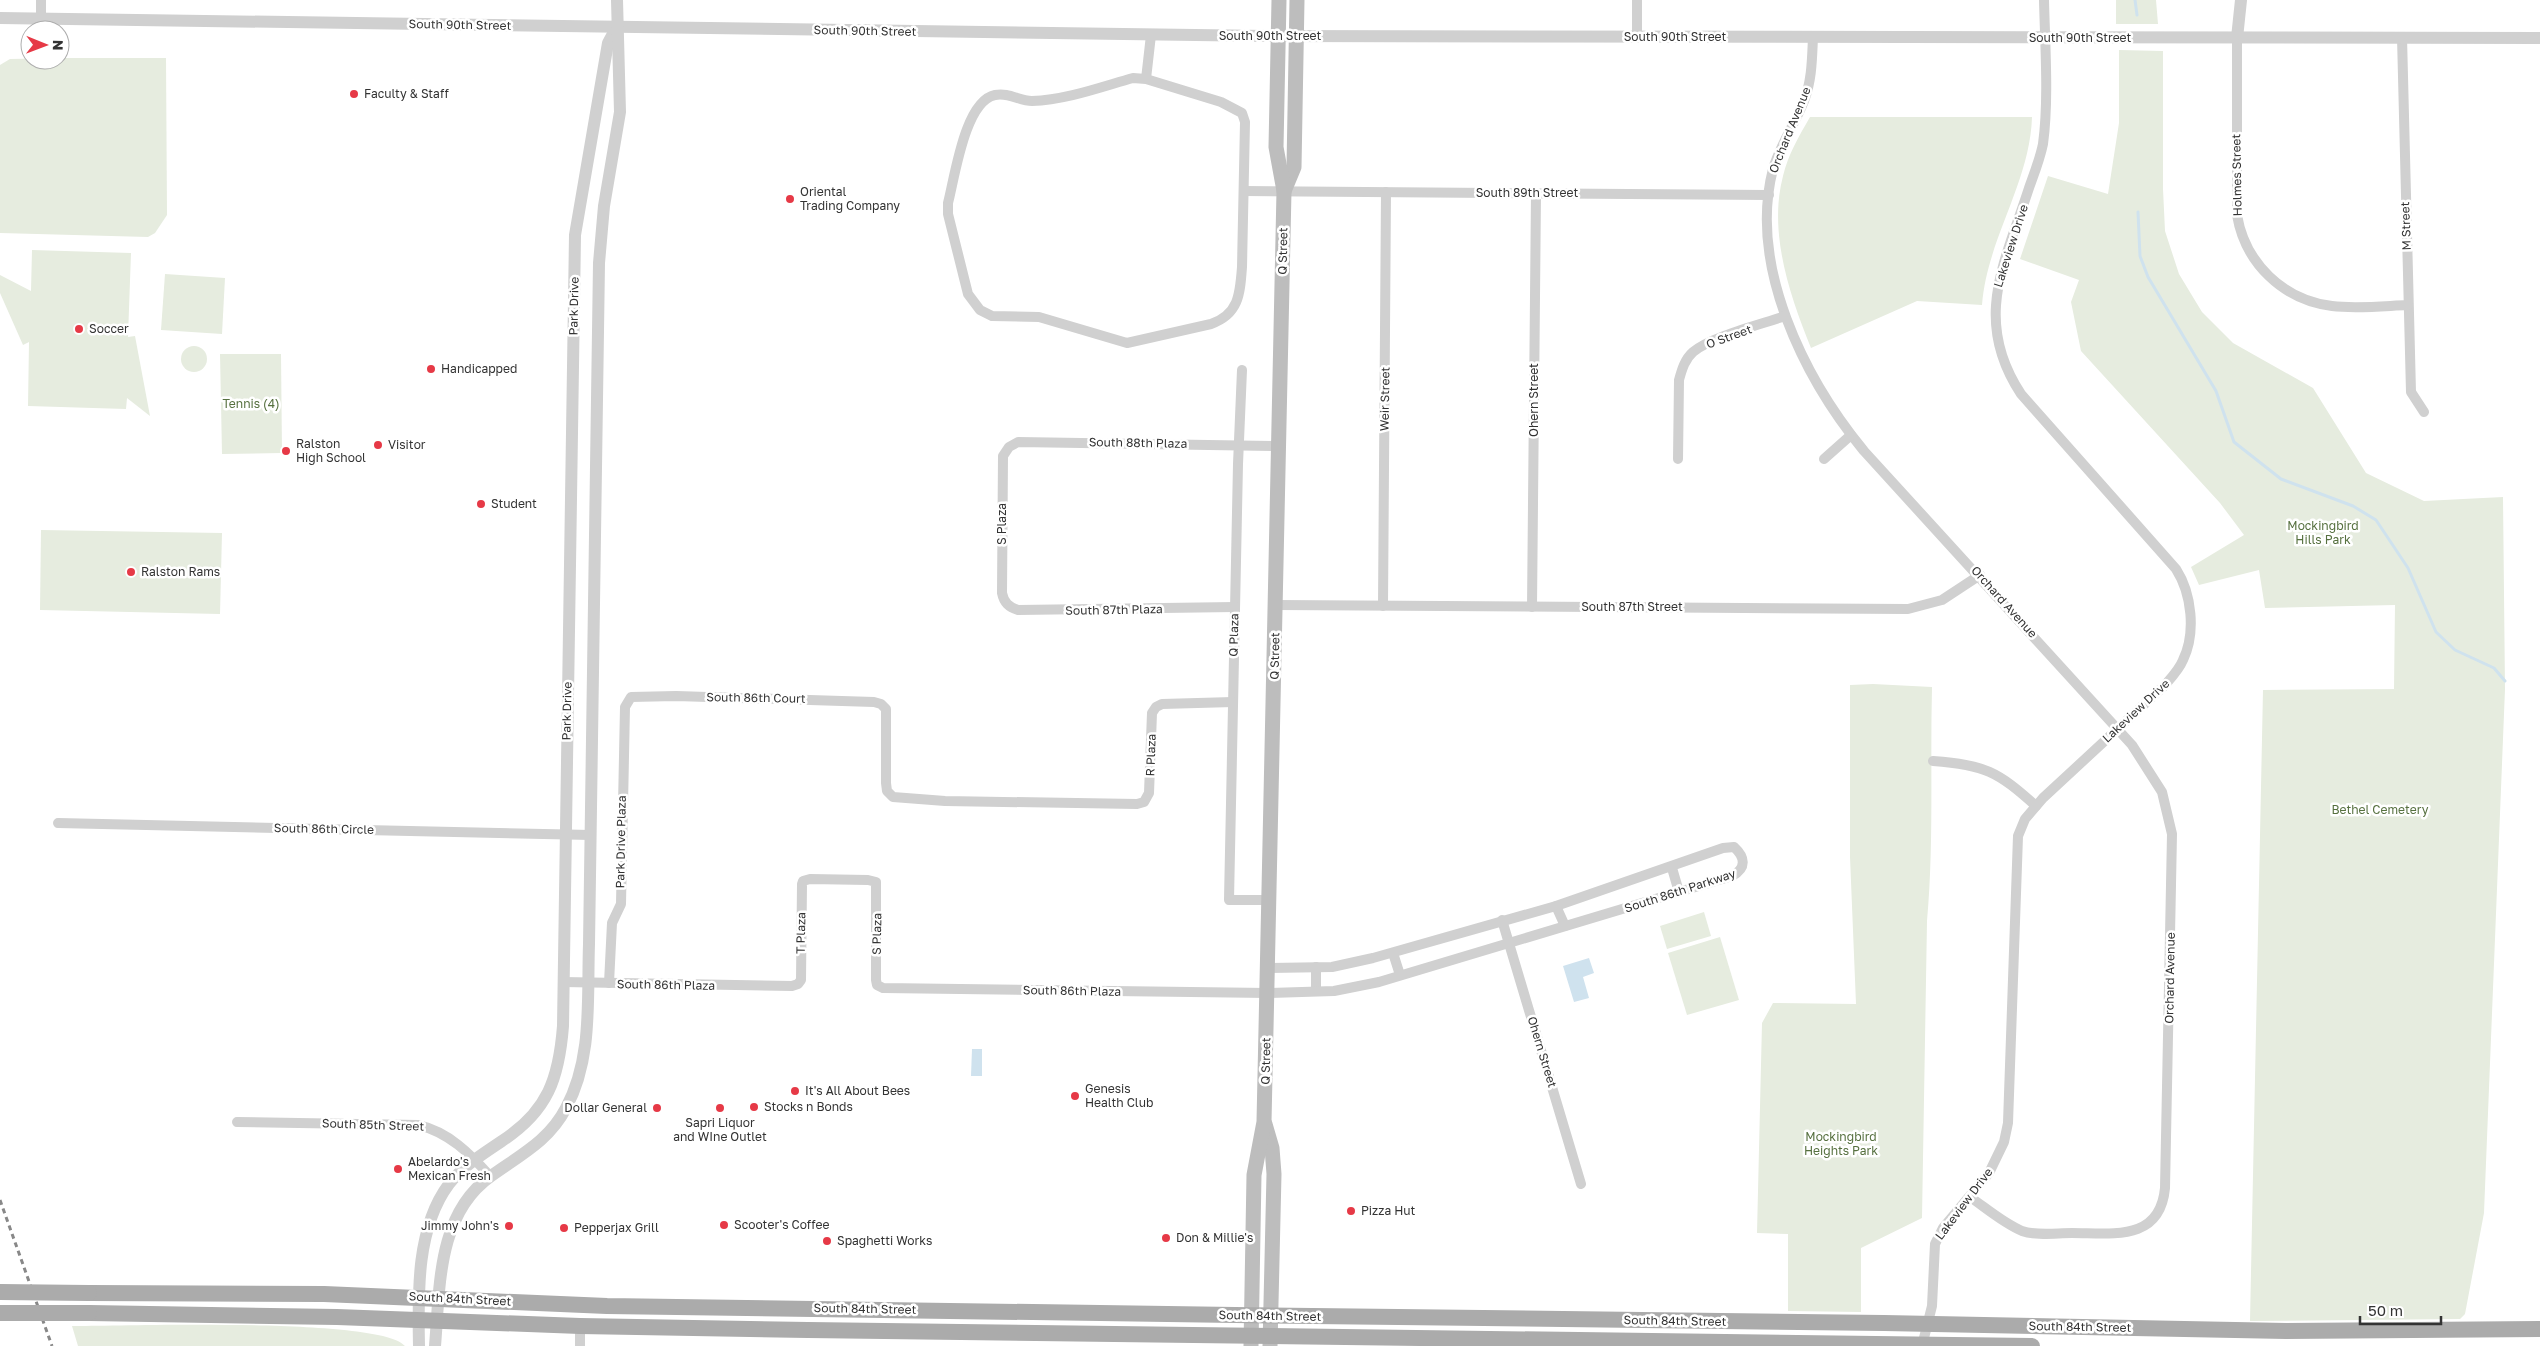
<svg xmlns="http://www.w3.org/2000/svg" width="2540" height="1346" font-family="'Golos Text',sans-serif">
<rect width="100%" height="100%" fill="#fff"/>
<g fill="#e6ecdf">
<polygon points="2116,0 2156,0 2158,24 2116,24"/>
<polygon points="2119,50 2163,51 2163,189 2165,231 2179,274 2202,312 2233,343 2313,388 2366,473 2424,501 2503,497 2505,689 2484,1213 2465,1314 2460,1319 2250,1321 2263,690 2405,689 2394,689 2395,605 2265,608 2259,570 2199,585 2191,567 2244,535 2220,503 2081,351 2071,302 2079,280 2020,259 2048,176 2108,194 2119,123"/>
<polygon points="60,58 166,58 167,215 155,233 148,237 0,233 0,65 10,59"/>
<path d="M1810,117H2032C2030,183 1987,239 1982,305L1917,301L1811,348C1790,296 1768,233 1783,176C1788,155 1799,136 1810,117Z"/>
<polygon points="32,250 131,253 128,337 135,336 150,416 127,398 126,409 28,406 29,342 23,345 0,293 0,275 31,291"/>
<polygon points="165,274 225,278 222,334 161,330"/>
<circle cx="194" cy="359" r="13"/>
<polygon points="220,354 281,354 282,453 222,454"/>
<polygon points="41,530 222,533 220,614 40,610"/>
<path d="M1873,684L1932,687C1930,765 1934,843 1927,921L1922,1218L1861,1248V1312L1788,1311V1234L1757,1233L1762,1023L1773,1003L1856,1004L1850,857V685Z"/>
<polygon points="1704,912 1711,936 1667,949 1660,926"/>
<polygon points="1720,937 1739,1000 1687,1015 1668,953"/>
<path d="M72,1326C121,1326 381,1317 405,1346H78Z"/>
</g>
<g fill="#cfe2ee">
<polygon points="1589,958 1594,973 1583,977 1589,998 1574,1002 1563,966"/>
<polygon points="972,1049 982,1049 982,1076 971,1076"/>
</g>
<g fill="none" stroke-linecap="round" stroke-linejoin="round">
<g stroke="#cfe2ee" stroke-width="3">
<polyline points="2135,0 2137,15"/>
<polyline points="2138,212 2140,256 2148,277 2216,391 2234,442 2281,479 2353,506 2376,520 2408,568 2436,632 2455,650 2494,668 2505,681"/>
</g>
<g stroke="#d0d0d0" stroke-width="10">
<polyline points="1637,0 1637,37"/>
<polyline points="41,19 41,0"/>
<path d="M1813,37C1812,59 1812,80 1804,101C1795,124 1780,145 1773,169C1748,266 1804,378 1864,451L2132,745L2162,792L2172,834L2165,1188C2160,1242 2112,1233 2072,1233C2056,1233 2036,1236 2022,1231C2003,1223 1986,1208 1970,1197"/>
<polyline points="2402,37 2411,392 2424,412"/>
<path d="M2237,38V215C2245,263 2283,300 2332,306C2356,309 2384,306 2408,305"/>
<path d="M1146,79L1221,102L1242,113L1245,122L1242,267C1240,294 1239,314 1211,324L1127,343L1039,317L992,316L980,310L968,294L948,214V203C955,176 965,101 995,95C1009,92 1019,101 1032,101C1066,100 1101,87 1133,78L1146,79L1151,35"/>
<polyline points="1244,191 1769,195"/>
<polyline points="1242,370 1238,464 1229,900 1270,900"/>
<path d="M1678,459L1679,380C1682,369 1685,359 1693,352C1710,337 1762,324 1785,316"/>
<polyline points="1824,459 1851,435"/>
<polyline points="1276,605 1908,609 1942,600 1980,575"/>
<polyline points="1383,606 1386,192"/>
<path d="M1235,607L1018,610C1009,607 1004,603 1002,593L1003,456L1009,447L1018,442L1279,446"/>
<polyline points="1532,607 1536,193"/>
<path d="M1933,761C1985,765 1997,771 2036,806"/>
<polyline points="58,823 591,835"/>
<polyline points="1672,868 1679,892"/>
<polyline points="1556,906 1565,926"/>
<polyline points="1502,920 1581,1184"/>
<polyline points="1393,953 1400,975"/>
<polyline points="1316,967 1316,991"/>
<path d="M563,982L792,986L798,984L801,980L802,884L803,881L810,879L868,880L876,882V980L877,985L883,988L1268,993L1334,991L1379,982L1732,876C1747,868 1745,857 1734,847L1723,848L1556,906L1373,958L1332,967L1268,968"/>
<polyline points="609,983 612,923 621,904 625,707 631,697 676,696 874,702 881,704 886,709 886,783 887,791 893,797 945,801 1137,804 1144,802 1149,793 1152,713 1156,707 1162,704 1233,702"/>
<path d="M237,1122L418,1125C449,1132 470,1154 490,1176"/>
<polyline points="580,1346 580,1326"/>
<path d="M1922,1346L1932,1306L1935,1244L1943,1228L1989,1173L2004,1142L2008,1123L2018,836L2025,819L2043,798L2164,686C2171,678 2179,670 2183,660C2196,633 2192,594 2176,569L2021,394C1972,320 2005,262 2029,188C2034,174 2040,159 2043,144C2049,100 2045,45 2044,0"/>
</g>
<g stroke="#d0d0d0" stroke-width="12">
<polyline points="0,18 1267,36 2540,38"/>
<polyline points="2237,38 2241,0"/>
<path d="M419,1346C418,1294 416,1228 449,1184C463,1166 483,1154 502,1141C548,1111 559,1078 563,1026L575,235L608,43L616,28"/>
<path d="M435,1346C440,1287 437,1214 491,1176C520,1155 549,1141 566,1108C593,1058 587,999 589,944L599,263L604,206L620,112L617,0"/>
</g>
<g stroke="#bdbdbd" stroke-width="15">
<polyline points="1284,191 1294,167 1297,0"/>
<polyline points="1265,1124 1272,1148 1274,1174 1270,1346"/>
<polyline points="1251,1346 1254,1175 1264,1122 1284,191 1276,147 1279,0"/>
</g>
<g stroke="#ababab" stroke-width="16">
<polyline points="89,1293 324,1294 607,1306 1235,1315 1884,1323 2286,1331 2540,1329"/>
<polyline points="89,1313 337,1317 580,1326 808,1330 2032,1346"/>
</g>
<polyline stroke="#888" stroke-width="3" stroke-dasharray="5 4" stroke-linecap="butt" points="0,1200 52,1346"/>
<g stroke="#ababab" stroke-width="16">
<polyline points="0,1292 89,1293"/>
<polyline points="0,1313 89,1313"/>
</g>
</g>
<g fill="#e63946" stroke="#fff" stroke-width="2">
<circle cx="354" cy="94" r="5"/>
<circle cx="790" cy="199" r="5"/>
<circle cx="79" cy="329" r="5"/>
<circle cx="431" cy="369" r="5"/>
<circle cx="378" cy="445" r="5"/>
<circle cx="286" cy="451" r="5"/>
<circle cx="481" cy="504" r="5"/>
<circle cx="131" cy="572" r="5"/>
<circle cx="795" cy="1091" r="5"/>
<circle cx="1075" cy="1096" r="5"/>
<circle cx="754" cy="1107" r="5"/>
<circle cx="657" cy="1108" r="5"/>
<circle cx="720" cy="1108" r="5"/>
<circle cx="398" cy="1169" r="5"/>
<circle cx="1351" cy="1211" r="5"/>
<circle cx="724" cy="1225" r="5"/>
<circle cx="509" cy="1226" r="5"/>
<circle cx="564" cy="1228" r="5"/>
<circle cx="1166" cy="1238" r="5"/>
<circle cx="827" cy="1241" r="5"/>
</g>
<g text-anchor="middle" stroke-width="5" stroke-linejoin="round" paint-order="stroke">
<g font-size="12" fill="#333" stroke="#fff">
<text transform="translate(460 25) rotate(1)" y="4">South 90th Street</text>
<text transform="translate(865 31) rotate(1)" y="4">South 90th Street</text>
<text x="1270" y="40">South 90th Street</text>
<text x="1675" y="41">South 90th Street</text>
<text x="2080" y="42">South 90th Street</text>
<text transform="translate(1790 130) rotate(-68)" y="4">Orchard Avenue</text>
<text transform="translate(2237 175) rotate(-91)" y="4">Holmes Street</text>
<text x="1527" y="197">South 89th Street</text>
<text transform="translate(2406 226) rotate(-92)" y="4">M Street</text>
<text transform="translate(2011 246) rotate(-72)" y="4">Lakeview Drive</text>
<text transform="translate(1283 251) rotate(-89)" y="4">Q Street</text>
<text transform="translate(574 306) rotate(-89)" y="4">Park Drive</text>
<text transform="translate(1729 337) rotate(-20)" y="4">O Street</text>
<text transform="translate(1385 399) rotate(-89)" y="4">Weir Street</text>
<text transform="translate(1534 400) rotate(-90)" y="4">Ohern Street</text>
<text transform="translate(1138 443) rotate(1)" y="4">South 88th Plaza</text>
<text transform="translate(1002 524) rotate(-90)" y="4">S Plaza</text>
<text transform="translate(2004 602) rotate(48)" y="4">Orchard Avenue</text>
<text x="1632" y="611">South 87th Street</text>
<text transform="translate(1114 610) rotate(-1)" y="4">South 87th Plaza</text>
<text transform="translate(1234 635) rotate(-89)" y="4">Q Plaza</text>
<text transform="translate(1275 656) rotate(-89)" y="4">Q Street</text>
<text transform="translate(756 698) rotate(1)" y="4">South 86th Court</text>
<text transform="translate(567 711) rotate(-89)" y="4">Park Drive</text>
<text transform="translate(2136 711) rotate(-43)" y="4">Lakeview Drive</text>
<text transform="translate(1151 755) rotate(-88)" y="4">R Plaza</text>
<text transform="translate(324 829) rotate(1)" y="4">South 86th Circle</text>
<text transform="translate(621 842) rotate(-89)" y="4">Park Drive Plaza</text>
<text transform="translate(1680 891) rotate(-18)" y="4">South 86th Parkway</text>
<text transform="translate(801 933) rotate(-89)" y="4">T Plaza</text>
<text transform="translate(877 934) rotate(-89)" y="4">S Plaza</text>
<text transform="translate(2170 978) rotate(-89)" y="4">Orchard Avenue</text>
<text transform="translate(666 985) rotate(1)" y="4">South 86th Plaza</text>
<text transform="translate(1072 991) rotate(1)" y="4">South 86th Plaza</text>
<text transform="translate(1542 1052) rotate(73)" y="4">Ohern Street</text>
<text transform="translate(1266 1061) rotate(-89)" y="4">Q Street</text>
<text transform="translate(373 1125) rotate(2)" y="4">South 85th Street</text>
<text transform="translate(1964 1204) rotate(-53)" y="4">Lakeview Drive</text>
<text transform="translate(460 1299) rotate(3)" y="4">South 84th Street</text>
<text transform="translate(865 1309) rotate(1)" y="4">South 84th Street</text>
<text transform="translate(1270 1316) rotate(1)" y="4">South 84th Street</text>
<text transform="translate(1675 1321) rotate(1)" y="4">South 84th Street</text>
<text transform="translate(2080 1327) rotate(1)" y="4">South 84th Street</text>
</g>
<g font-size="12" fill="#333" stroke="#fff" text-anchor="start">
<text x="364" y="98">Faculty &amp; Staff</text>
<text x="800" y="196">Oriental<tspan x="800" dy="14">Trading Company</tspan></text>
<text x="89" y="333">Soccer</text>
<text x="441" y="373">Handicapped</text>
<text x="296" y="448">Ralston<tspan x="296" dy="14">High School</tspan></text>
<text x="388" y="449">Visitor</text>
<text x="491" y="508">Student</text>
<text x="141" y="576">Ralston Rams</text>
<text x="1085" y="1093">Genesis<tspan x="1085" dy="14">Health Club</tspan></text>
<text x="805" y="1095">It's All About Bees</text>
<text x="764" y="1111">Stocks n Bonds</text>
<text x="647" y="1112" text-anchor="end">Dollar General</text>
<text x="720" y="1127" text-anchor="middle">Sapri Liquor<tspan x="720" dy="14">and WIne Outlet</tspan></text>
<text x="408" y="1166">Abelardo's<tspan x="408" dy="14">Mexican Fresh</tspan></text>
<text x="1361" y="1215">Pizza Hut</text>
<text x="734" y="1229">Scooter's Coffee</text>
<text x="499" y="1230" text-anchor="end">Jimmy John's</text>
<text x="574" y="1232">Pepperjax Grill</text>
<text x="1176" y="1242">Don &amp; Millie's</text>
<text x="837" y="1245">Spaghetti Works</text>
</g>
<g font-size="12" fill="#56703f" stroke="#fff">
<text x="251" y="408">Tennis (4)</text>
<text x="2323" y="530">Mockingbird<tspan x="2323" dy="14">Hills Park</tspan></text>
<text x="2380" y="814">Bethel Cemetery</text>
<text x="1841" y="1141">Mockingbird<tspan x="1841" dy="14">Heights Park</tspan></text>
</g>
</g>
<g transform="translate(45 45) rotate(91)"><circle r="24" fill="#ffffff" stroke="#adadad"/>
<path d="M0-4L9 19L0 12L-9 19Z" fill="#e63946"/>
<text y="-8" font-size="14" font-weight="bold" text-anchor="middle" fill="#333333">N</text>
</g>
<path d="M2360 1316v8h81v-8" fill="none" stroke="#333333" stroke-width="2.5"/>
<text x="2368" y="1316" font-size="15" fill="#333333" stroke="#ffffff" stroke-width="4" paint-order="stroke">50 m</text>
</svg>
